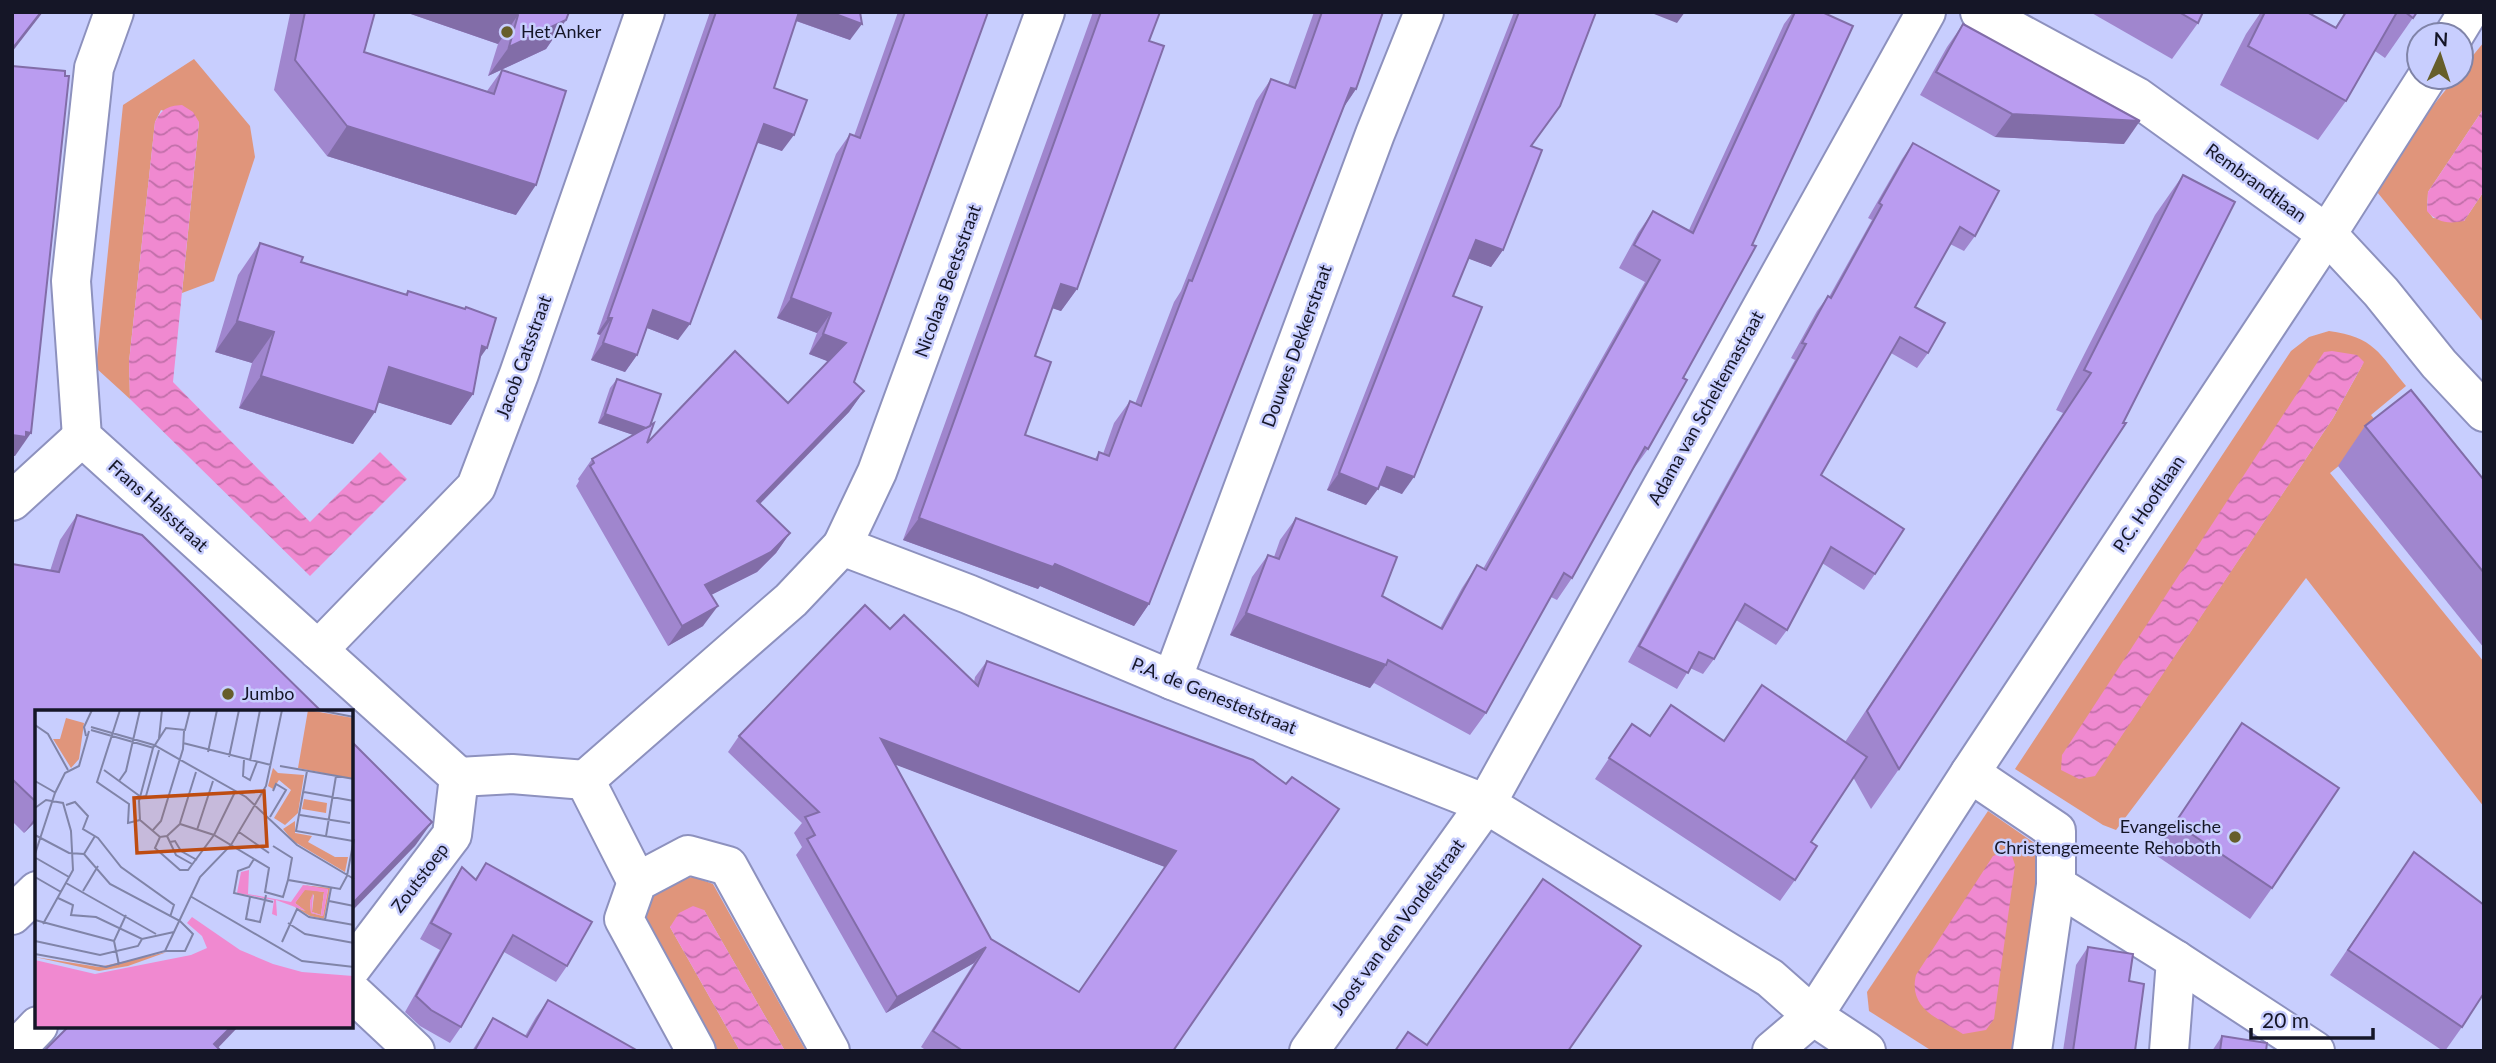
<svg xmlns="http://www.w3.org/2000/svg" width="2496" height="1063" font-family="Lato,sans-serif">
<defs>
<pattern id="water-waves" width="16" height="10" patternUnits="userSpaceOnUse" patternTransform="scale(1.75)"><rect width="16" height="10" fill="#f089d0"/><path d="M0 5q4-4 8 0t8 0" fill="none" stroke="#c16fa9"/></pattern>
</defs>
<rect width="100%" height="100%" fill="#c8cefe"/>
<g fill="#e0957b" fill-rule="evenodd">
<polygon points="2484,42 2484,108 2428,192 2427,210 2433,218 2464,221 2484,191 2484,323 2373,187 2376,177 2456,77 2461,77 2461,70"/>
<polygon points="194,59 250,126 255,157 214,281 182,293 199,122 161,110 155,122 129,362 130,399 96,368 123,105"/>
<path d="M2329,331C2374,337 2379,353 2406,386L2371,415L2383,430L2330,473L2484,662V807L2306,578L2116,830L2103,825L2015,769L2291,351L2309,337ZM2364,362L2333,418L2095,775Z"/>
<polygon points="1988,811 2043,849 2019,1051 1932,1051 1869,1011 1867,992"/>
<path d="M694,877L713,884L806,1051H785L704,910L670,927L740,1051H711L639,916C650,891 667,881 694,877Z"/>
</g>
<g fill="url(#water-waves)">
<path d="M182,105L193,112L199,122L173,382L310,522L380,452L407,479L310,576L130,399L129,362L155,122C162,109 167,106 182,105Z"/>
<path d="M2484,108V191L2464,221C2449,224 2437,223 2427,211L2428,192Z"/>
<polygon points="2332,351 2357,355 2364,362 2333,418 2095,776 2079,779 2061,770 2062,755 2324,352"/>
<path d="M2002,853L2012,856L2015,865L1994,1019L1986,1030L1963,1034C1938,1018 1908,1009 1916,975L1993,856Z"/>
<polygon points="693,906 704,910 785,1051 740,1051 670,927 679,913"/>
</g>
<g fill="none" stroke-linecap="round" stroke-linejoin="round">
<g stroke="#8d91be" stroke-width="42">
<g id="minor">
<polyline points="114,12 94,68 71,281 82,437 459,777 512,774 585,780"/>
<polyline points="1980,12 2137,97 2327,234 2381,292 2439,364 2484,412"/>
<polyline points="2454,35 2468,12"/>
<polyline points="12,501 82,437"/>
<polyline points="842,546 877,472 1045,12"/>
<polyline points="318,650 476,487 519,374 645,12"/>
<polyline points="1172,680 1375,134 1424,12"/>
<polyline points="1970,773 2056,831 2056,885 2176,960 2315,1051"/>
<polyline points="585,780 791,600 842,546 968,594 1172,680 1486,804 1770,978 1813,1016 1866,1051"/>
<polyline points="585,780 637,882"/>
<polyline points="12,915 37,891"/>
<polyline points="352,967 452,835 459,777"/>
<polyline points="352,992 415,1051"/>
<polyline points="14,1051 38,1026"/>
<polyline points="696,1051 624,919 637,882 688,855 728,866 830,1051"/>
<polyline points="1309,1051 1486,804 1926,12"/>
<polyline points="1772,1051 1813,1016 1970,773 2327,234 2427,77"/>
<polyline points="2032,1051 2056,885"/>
<polyline points="2169,1051 2176,960"/>
</g>
</g>
<use href="#minor" stroke="#fff" stroke-width="38"/>
</g>
<g fill="#a086ce" fill-rule="evenodd">
<polygon points="286,12 375,12 364,52 487,91 502,70 516,215 327,156 274,90 290,14"/>
<polygon points="405,12 569,12 566,20 546,49 488,76 498,44"/>
<polygon points="710,12 860,12 850,40 796,21 774,88 782,151 757,142 678,340 647,328 637,355 625,372 591,360 600,335 597,334"/>
<polygon points="898,12 988,12 854,382 864,391 849,412 760,504 790,533 776,553 757,572 711,595 703,626 668,646 576,486 579,481 578,479 592,459 634,435 598,423 610,388 617,379 650,426 647,443 788,403 828,361 809,354 817,333 777,318 836,154 850,134 854,136"/>
<polygon points="1093,12 1160,12 1149,41 1077,289 1061,311 1052,308 1035,356 1025,435 1095,459 1099,452 1103,454 1114,423 1130,401 1135,404 1174,302 1181,291 1256,101 1271,79 1288,85 1314,12 1383,12 1356,89 1344,107 1149,604 1134,626 1040,586 1038,589 903,540"/>
<polygon points="1514,12 1596,12 1531,146 1503,250 1491,267 1468,258 1453,296 1402,494 1379,485 1366,505 1327,490"/>
<polygon points="1793,12 1822,12 1683,378 1648,449 1632,471 1632,470 1572,578 1557,600 1551,597 1486,713 1470,735 1374,683 1370,688 1230,635 1252,577 1268,555 1274,557 1280,540 1296,518 1382,596 1440,628 1462,588 1477,565 1483,569 1645,282 1619,268 1638,233 1653,211 1689,230 1784,24"/>
<polygon points="2090,12 2203,12 2198,23 2172,59"/>
<polygon points="2261,12 2307,12 2335,28 2345,12 2417,12 2385,58 2375,51 2346,101 2318,140 2220,85 2246,34"/>
<polygon points="1963,24 2124,144 1995,137 1920,95 1947,47"/>
<polygon points="1913,143 1975,236 1964,251 1950,244 1915,307 1928,353 1917,368 1891,353 1821,475 1875,574 1864,590 1822,563 1787,630 1776,645 1736,620 1714,659 1703,674 1690,668 1677,689 1628,662 1795,360 1791,358 1817,311 1828,296 1829,297 1872,220 1868,218 1902,159"/>
<polygon points="2183,175 2235,202 1899,769 1871,809 1853,777 1811,842 1795,880 1780,901 1595,779 1632,724 1650,736 1671,705 1724,741 1845,742 2063,413 2056,410 2155,215"/>
<polygon points="260,243 301,262 405,294 408,291 480,357 473,394 451,425 378,402 353,444 239,408 252,363 215,352 238,275"/>
<polygon points="2365,426 2484,480 2484,648 2338,466"/>
<polygon points="77,515 37,711 37,820 24,833 12,821 12,564 50,571 60,540"/>
<path d="M890,629L974,682L975,677L987,661L1253,760L1173,1051H927L921,1047L974,963L886,1013L796,855L802,847L794,833L802,823L728,752L739,736ZM895,764L1165,867L1079,992L991,939Z"/>
<polygon points="2242,723 2272,888 2250,919 2154,854"/>
<polygon points="2414,852 2462,1027 2445,1051 2443,1051 2330,975"/>
<polygon points="486,863 567,966 556,982 504,952 461,1027 450,1043 420,1026 405,1012 440,950 420,939 452,882 462,867 475,879"/>
<polygon points="2088,947 2135,1051 2063,1051 2076,965"/>
<polygon points="548,1000 638,1051 472,1051 493,1018 525,1036 536,1017"/>
<polygon points="2222,1036 2266,1051 2212,1051"/>
</g>
<g fill="#826da8">
<polygon points="41,12 43,12 12,52 12,49"/>
<polygon points="405,12 511,12 518,15 498,44"/>
<polygon points="796,12 830,12 862,24 850,40 791,19"/>
<polygon points="1649,12 1685,12 1677,23"/>
<polygon points="566,20 546,49 488,76 509,47"/>
<polygon points="1351,88 1356,89 1341,111"/>
<polygon points="2012,114 2140,121 2124,144 1995,137"/>
<polygon points="764,124 794,135 782,151 752,141"/>
<polygon points="347,126 536,185 516,215 327,156"/>
<polygon points="1476,240 1503,250 1491,267 1464,257"/>
<polygon points="1061,284 1077,289 1061,311 1046,306"/>
<polygon points="791,298 831,313 817,333 777,318"/>
<polygon points="653,310 690,324 678,340 642,326"/>
<polygon points="608,318 612,318 600,335 597,334"/>
<polygon points="237,321 274,332 252,363 215,352"/>
<polygon points="823,334 846,343 832,363 809,354"/>
<polygon points="603,343 637,355 625,372 591,360"/>
<polygon points="482,346 487,348 465,379"/>
<polygon points="389,367 473,394 451,425 367,399"/>
<polygon points="261,376 375,412 353,444 239,408"/>
<polygon points="864,391 849,412 743,521 757,501"/>
<polygon points="605,414 649,429 642,438 598,423"/>
<polygon points="26,432 31,433 15,456 12,456 12,435"/>
<polygon points="1387,467 1414,477 1402,494 1375,483"/>
<polygon points="1339,473 1378,489 1366,505 1327,490"/>
<polygon points="919,518 1055,564 1149,604 1134,626 1040,586 1038,589 903,540"/>
<polygon points="790,533 776,553 757,572 691,605 705,585"/>
<polygon points="718,606 703,626 668,646 682,626"/>
<polygon points="1246,613 1386,665 1370,688 1230,635"/>
<polygon points="881,739 1176,851 1165,867 870,755"/>
<polygon points="37,815 37,820 24,833"/>
<polygon points="432,822 415,846 352,911 352,904"/>
<polygon points="986,947 974,963 886,1013 897,997"/>
<polygon points="232,1026 239,1026 215,1051 214,1044"/>
</g>
<g fill="#ba9cf0" stroke="#826da8" stroke-width="2" fill-rule="evenodd">
<polygon points="12,12 41,12 12,49"/>
<polygon points="305,12 375,12 364,52 494,94 502,70 566,91 536,185 347,126 295,60"/>
<polygon points="511,12 569,12 566,20 509,47 518,15"/>
<polygon points="716,12 799,12 774,88 807,100 794,135 764,124 690,324 653,310 637,355 603,343 612,318 608,318"/>
<polygon points="830,12 860,12 862,24"/>
<polygon points="905,12 988,12 854,382 864,391 757,501 790,533 771,552 705,585 718,606 682,626 590,466 594,463 592,459 654,423 647,443 735,351 788,403 846,343 823,334 831,313 791,298 850,134 860,138"/>
<polygon points="1101,12 1160,12 1149,41 1164,46 1077,289 1061,284 1035,356 1051,362 1025,435 1097,460 1099,452 1109,456 1130,401 1141,406 1189,280 1192,281 1271,79 1295,88 1322,12 1383,12 1356,89 1351,88 1149,604 1055,564 1053,567 919,518"/>
<polygon points="1519,12 1596,12 1560,106 1531,146 1542,150 1503,250 1476,240 1453,296 1482,307 1414,477 1387,467 1378,489 1339,473"/>
<polygon points="1795,12 1822,12 1853,26 1752,245 1756,246 1683,378 1687,380 1648,449 1645,447 1572,578 1564,573 1486,713 1388,660 1386,665 1246,613 1268,555 1279,559 1296,518 1397,557 1382,596 1442,629 1477,565 1486,570 1660,260 1634,245 1653,211 1693,233"/>
<polygon points="2179,12 2203,12 2198,23"/>
<polygon points="2265,12 2307,12 2336,28 2346,12 2397,12 2346,101 2248,46"/>
<polygon points="2405,12 2417,12 2413,18"/>
<polygon points="1963,24 2140,121 2012,114 1936,72"/>
<polygon points="12,66 65,71 65,76 69,76 31,433 26,432 26,437 12,435"/>
<polygon points="1913,143 1999,191 1975,236 1960,227 1915,307 1945,323 1928,353 1900,337 1821,475 1904,529 1875,574 1831,547 1787,630 1745,604 1714,659 1699,652 1688,673 1639,646 1806,344 1802,343 1828,296 1831,298 1882,205 1879,203"/>
<polygon points="2183,175 2235,202 2123,423 2126,423 1899,769 1867,711 2091,373 2084,370"/>
<polygon points="260,243 303,257 301,262 407,295 408,291 465,309 466,307 496,318 487,348 482,346 473,394 389,367 375,412 261,376 274,332 237,321"/>
<polygon points="617,379 661,394 650,426 646,428 605,414"/>
<polygon points="2411,390 2484,480 2484,573 2365,426"/>
<polygon points="77,515 142,535 321,711 37,711 37,803 12,779 12,564 59,572"/>
<path d="M865,605L890,629L904,615L978,686L987,661L1253,760L1286,784L1292,777L1339,809L1173,1051H963L933,1031L986,947L897,997L807,839L815,835L805,817L819,812L739,736ZM881,739L1176,851L1079,992L991,939Z"/>
<polygon points="1762,685 1867,757 1811,842 1817,846 1795,880 1609,758 1632,724 1650,736 1671,705 1724,741"/>
<polygon points="2242,723 2339,788 2272,888 2175,823"/>
<polygon points="352,742 432,822 352,904"/>
<polygon points="2414,852 2484,905 2484,993 2462,1027 2348,950"/>
<polygon points="486,863 592,922 567,966 513,935 461,1027 431,1010 416,996 451,934 431,923 462,867 476,880"/>
<polygon points="1543,879 1641,946 1568,1051 1395,1051 1408,1032 1427,1045"/>
<polygon points="2088,947 2133,954 2129,981 2144,984 2135,1051 2073,1051"/>
<polygon points="548,1000 638,1051 477,1051 475,1050 493,1018 527,1037"/>
<polygon points="69,1026 232,1026 214,1044 221,1051 44,1051"/>
<polygon points="2222,1036 2267,1043 2266,1051 2220,1051"/>
</g>
<g fill="#665e2a" stroke="#c8cefe" stroke-width="2.5">
<circle cx="507" cy="32" r="7"/>
<circle cx="228" cy="694" r="7"/>
<circle cx="2235" cy="837" r="7"/>
</g>
<g text-anchor="middle" stroke-width="5" stroke-linejoin="round" paint-order="stroke">
<g font-size="18" fill="#151627" stroke="#c8cefe" text-anchor="start">
<text x="521" y="38">Het Anker</text>
<text x="242" y="700">Jumbo</text>
<text x="2221" y="833" text-anchor="end">Evangelische<tspan x="2221" dy="21">Christengemeente Rehoboth</tspan></text>
</g>
<g font-size="18" fill="#151627" stroke="#c8cefe">
<text transform="translate(2256 183) rotate(36)" y="6">Rembrandtlaan</text>
<text transform="translate(948 281) rotate(-70)" y="6">Nicolaas Beetsstraat</text>
<text transform="translate(1297 346) rotate(-70)" y="6">Douwes Dekkerstraat</text>
<text transform="translate(524 357) rotate(-70)" y="6">Jacob Catsstraat</text>
<text transform="translate(1706 408) rotate(-61)" y="6">Adama van Scheltemastraat</text>
<text transform="translate(2149 504) rotate(-56)" y="6">P.C. Hooftlaan</text>
<text transform="translate(158 506) rotate(42)" y="6">Frans Halsstraat</text>
<text transform="translate(1214 696) rotate(22)" y="6">P.A. de Genestetstraat</text>
<text transform="translate(420 878) rotate(-53)" y="6">Zoutstoep</text>
<text transform="translate(1398 927) rotate(-54)" y="6">Joost van den Vondelstraat</text>
</g>
</g>
<g transform="translate(35 710)">
<rect width="318" height="318" fill="#c8cefe"/>
<path d="M238,58L243,63L269,65L263,103L250,115L239,108L256,80L244,70L238,79L233,76ZM269,89L292,93L291,103L267,99ZM260,111V123L277,126L273,132L300,147H313L310,162L258,131L248,119ZM267,175L295,178L289,209L275,206L258,196L270,201L260,193L270,179L289,182L286,205L277,202L279,184L275,191L276,203L288,206L293,180ZM132,242L93,256L64,261L0,247L64,257Z" fill="#e0957b"/>
<path d="M273,0L318,8V69L263,58ZM31,8L49,13L44,49L36,58L18,29H25Z" fill="#e0957b"/>
<path d="M214,160L213,184L256,192L268,175L293,179L288,206L276,203L275,191L278,183L277,202L286,205L289,182L270,180L260,193L271,201L241,190L242,206L237,204L239,190L202,183L206,162ZM157,207L205,240L238,254L267,262L318,266V318H0V250L60,264L156,245L172,238L167,226L152,213Z" fill="#f089d0"/>
<path fill="none" stroke="#8084a8" stroke-width="2" d="M85,0L62,72L94,94L93,113L105,110M283,0L319,7M0,15L13,24L33,60M56,17L119,35L211,87L262,135L319,169M56,20L119,38M51,26L49,17L57,0M124,28L127,0M148,33L236,55M173,42L182,0M194,47L204,0M209,50L208,66L215,70L222,52M215,51L225,0M245,56L319,69M69,60L106,87M272,61L261,121L318,131M0,71L21,83M84,71L91,61L105,0M269,82L319,91M106,87L111,86L124,40M31,95L40,92L53,106L48,119L63,128L86,157L139,195L135,207M0,98L11,90L28,93L36,121L38,160L8,214M265,105L315,113M235,107L251,80L241,74L238,81M145,113L161,62M118,120L126,111L148,39L149,21M162,120L178,71M204,122L234,143M0,125L34,143L49,144L75,174L145,211L158,224L150,241H130L71,257L0,244M132,126L145,114L179,125L234,158L230,182L248,187L253,170L305,179L312,166L319,129M132,126L125,127L105,110L104,91L118,38L131,18L150,20L155,0M132,126L141,145L157,154M291,126L301,66M125,127L120,138L145,160H153L179,125L200,82M135,132L140,131L146,141L162,150M238,136L257,148L253,170M0,144L20,83L30,63L44,56L54,21M49,144L60,126M1,148L34,167M219,149L214,157L203,161L199,183L230,190L231,185M0,167L26,182M31,173L121,224M48,181L63,156M155,186L267,251L319,257M215,187L211,209L225,212L230,190L238,192M23,188L38,195L36,205L61,207L107,229L139,222M294,191L319,196M0,210L79,231M290,210L296,178M253,213L270,224L319,233M0,231L65,245L103,236L107,229M247,232L262,199L274,207L319,215M130,241L165,167L196,135L231,76L247,0M84,255L79,231L91,205"/>
<path fill="#be4c11" fill-opacity="0.15" stroke="#be4c11" stroke-width="3.5" d="M229,81L232,136L102,143L99,88Z"/>
<rect width="318" height="318" fill="none" stroke="#151627" stroke-width="3.5"/>
</g>
<rect width="2496" height="1063" fill="none" stroke="#151627" stroke-width="28"/>
<g transform="translate(2440 56) rotate(3)"><circle r="33" fill="#c8cefe" stroke="#8084a8" stroke-width="2"/>
<path d="M0-5L12 26L0 18L-12 26Z" fill="#665e2a"/>
<text y="-10" font-size="19" font-weight="bold" text-anchor="middle" fill="#151627">N</text>
</g>
<path d="M2251 1028v10h122v-10" fill="none" stroke="#151627" stroke-width="3.5"/>
<text x="2262" y="1028" font-size="21" fill="#151627" stroke="#c8cefe" stroke-width="5" paint-order="stroke">20 m</text>
</svg>
